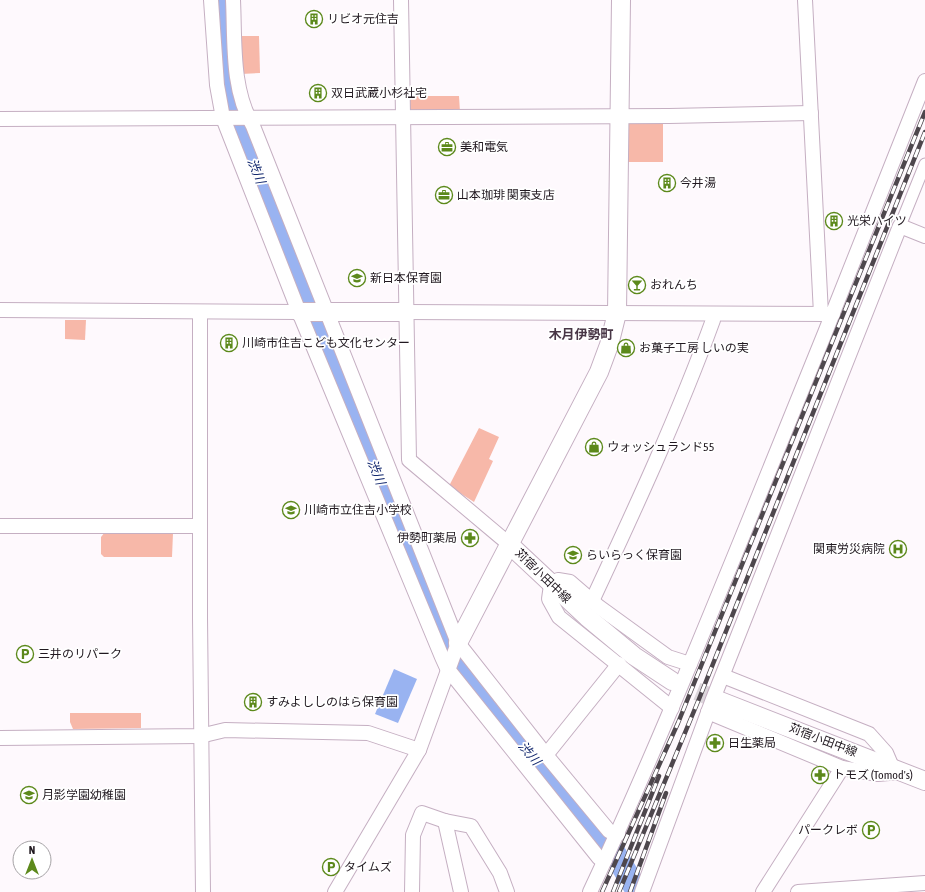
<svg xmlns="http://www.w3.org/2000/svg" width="925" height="892" font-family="'Asap Condensed','Noto Sans JP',sans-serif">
<rect width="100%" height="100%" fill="#fef9fd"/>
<g fill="#f7b8a9">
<polygon points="241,36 259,36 260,73 241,74"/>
<polygon points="409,96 459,96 460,112 409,112"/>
<rect x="628" y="121" width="35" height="41"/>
<polygon points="65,320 86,320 85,340 65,339"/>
<polygon points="479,428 499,437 489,459 493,461 474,502 449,486"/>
<polygon points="105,532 173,533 172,557 104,557 101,554 101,537"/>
<polygon points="70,713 141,713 141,728 73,729 70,722"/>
</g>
<polygon fill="#99b3f1" points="394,669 417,679 398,723 375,714"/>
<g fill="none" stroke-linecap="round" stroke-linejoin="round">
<polyline stroke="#99b3f1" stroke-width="23" points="221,0 223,54 236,116 449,653 455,664 615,854 638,892"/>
<polyline stroke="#ddd7dc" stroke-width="18" stroke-dasharray="18 9" stroke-linecap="butt" points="672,681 720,701"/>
<g stroke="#c5afc2" stroke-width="13">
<polyline id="pedestrian" points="900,226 925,164"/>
</g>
<g stroke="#c5afc2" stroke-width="16">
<g id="minor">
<polyline points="211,0 217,85 223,118 299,312 442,657 447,668 599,858 605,860"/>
<path d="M233,0C235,41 231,89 253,126L458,643L546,755L609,831L618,834"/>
<polyline points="401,0 409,460 509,544"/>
<polyline points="805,0 821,314"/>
<polyline points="0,119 669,116 811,113"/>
<polyline points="0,310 299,312"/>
<polyline points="200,312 200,618 203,892"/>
<polyline points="406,312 833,314"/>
<polyline points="0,526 199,526"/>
<path d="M592,601C635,509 678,416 713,320V314"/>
<polyline points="723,676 869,734 886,753 892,767"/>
<polyline points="672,708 559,617 549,599 551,585 558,580 570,582 599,607 668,657 690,664"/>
<polyline points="708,712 842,768 878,774 900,772"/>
<polyline points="0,738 200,736 225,730 368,733 419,750"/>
<polyline points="546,755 619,664"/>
<polyline points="445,821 461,892"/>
<polyline points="335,892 419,750 458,643"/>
<polyline points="412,892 413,835 422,813 445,821 471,826 500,873 507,892"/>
<path d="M590,892C645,775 694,655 743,535C805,384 865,233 925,81"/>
<polyline points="642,892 713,699 900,226 925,236"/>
<polyline points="763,892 842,768"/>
<polyline points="798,892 925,883"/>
</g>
</g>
<g stroke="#c5afc2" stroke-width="20">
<g id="tertiary">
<polyline points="299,312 406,312"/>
<polyline points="509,544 587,617 634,656 672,681"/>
<polyline points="458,643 599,372 609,345 617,313 621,0"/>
<polyline points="720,701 925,781"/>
</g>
</g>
<use href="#pedestrian" stroke="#fff" stroke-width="11"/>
<use href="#minor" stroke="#fff" stroke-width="14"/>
<use href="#tertiary" stroke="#fff" stroke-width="18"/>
<g stroke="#4e474d" stroke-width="4.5">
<g id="rail">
<polyline points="602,892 678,723 925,112"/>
<polyline points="613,892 659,776"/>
<polyline points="619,892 699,699 925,132"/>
<polyline points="630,892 666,793"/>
</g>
</g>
<use href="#rail" stroke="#fff" stroke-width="3" stroke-dasharray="9" stroke-linecap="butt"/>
</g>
<defs>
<g id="building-ring" transform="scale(0.9)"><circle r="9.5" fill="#fff" stroke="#5c891b" stroke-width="1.5"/><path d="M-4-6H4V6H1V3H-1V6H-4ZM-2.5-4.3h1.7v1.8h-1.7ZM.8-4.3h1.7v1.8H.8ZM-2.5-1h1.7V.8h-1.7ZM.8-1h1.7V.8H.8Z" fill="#5c891b"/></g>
<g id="office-ring" transform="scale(0.9)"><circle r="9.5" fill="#fff" stroke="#5c891b" stroke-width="1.5"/><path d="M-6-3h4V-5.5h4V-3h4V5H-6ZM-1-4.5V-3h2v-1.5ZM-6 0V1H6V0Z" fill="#5c891b"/></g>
<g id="school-ring" transform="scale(0.9)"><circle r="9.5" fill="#fff" stroke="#5c891b" stroke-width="1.5"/><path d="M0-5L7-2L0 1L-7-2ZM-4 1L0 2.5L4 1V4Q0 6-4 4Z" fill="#5c891b"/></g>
<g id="bar-ring" transform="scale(0.9)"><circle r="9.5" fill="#fff" stroke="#5c891b" stroke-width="1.5"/><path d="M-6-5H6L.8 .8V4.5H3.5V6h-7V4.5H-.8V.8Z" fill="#5c891b"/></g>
<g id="shop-ring" transform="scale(0.9)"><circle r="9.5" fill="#fff" stroke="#5c891b" stroke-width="1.5"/><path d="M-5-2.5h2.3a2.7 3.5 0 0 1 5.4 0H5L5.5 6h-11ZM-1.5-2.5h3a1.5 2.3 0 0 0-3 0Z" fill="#5c891b"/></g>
<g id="pharmacy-ring" transform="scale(0.9)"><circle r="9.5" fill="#fff" stroke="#5c891b" stroke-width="1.5"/><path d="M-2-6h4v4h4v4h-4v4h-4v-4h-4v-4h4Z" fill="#5c891b"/></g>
<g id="hospital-ring" transform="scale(0.9)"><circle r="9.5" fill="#fff" stroke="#5c891b" stroke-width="1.5"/><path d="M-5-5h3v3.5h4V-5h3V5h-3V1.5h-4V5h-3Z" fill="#5c891b"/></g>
<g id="parking-ring" transform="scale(0.9)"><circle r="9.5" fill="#fff" stroke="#5c891b" stroke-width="1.5"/><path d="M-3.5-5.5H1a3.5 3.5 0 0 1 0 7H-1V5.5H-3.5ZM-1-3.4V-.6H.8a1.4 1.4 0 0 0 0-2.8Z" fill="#5c891b"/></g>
</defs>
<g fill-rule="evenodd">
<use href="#building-ring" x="314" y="19"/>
<use href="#building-ring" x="318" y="93"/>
<use href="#office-ring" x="447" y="147"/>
<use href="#building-ring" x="667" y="183"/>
<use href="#office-ring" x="444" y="195"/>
<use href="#building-ring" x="834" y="221"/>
<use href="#school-ring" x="357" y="278"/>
<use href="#bar-ring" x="637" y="285"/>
<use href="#building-ring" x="229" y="343"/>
<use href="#shop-ring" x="626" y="348"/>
<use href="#shop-ring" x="594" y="447"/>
<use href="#school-ring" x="291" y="510"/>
<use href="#pharmacy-ring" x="470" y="538"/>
<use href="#hospital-ring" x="898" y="549"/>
<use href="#school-ring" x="573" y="555"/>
<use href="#parking-ring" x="25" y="654"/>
<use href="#building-ring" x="253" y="702"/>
<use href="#pharmacy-ring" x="715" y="743"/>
<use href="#pharmacy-ring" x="820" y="775"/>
<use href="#school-ring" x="29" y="795"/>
<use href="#parking-ring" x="871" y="830"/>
<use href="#parking-ring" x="331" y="867"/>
</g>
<g text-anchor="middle" stroke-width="3.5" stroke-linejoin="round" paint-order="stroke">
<g font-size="12" fill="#211920" stroke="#fff" text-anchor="start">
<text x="327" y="23">リビオ元住吉</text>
<text x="331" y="97">双日武蔵小杉社宅</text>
<text x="460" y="151">美和電気</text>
<text x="680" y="187">今井湯</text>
<text x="457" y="199">山本珈琲 関東支店</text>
<text x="847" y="225">光栄ハイツ</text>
<text x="370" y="282">新日本保育園</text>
<text x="650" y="289">おれんち</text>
<text x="242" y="347">川崎市住吉こども文化センター</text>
<text x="639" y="352">お菓子工房 しいの実</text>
<text x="607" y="451">ウォッシュランド55</text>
<text x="304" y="514">川崎市立住吉小学校</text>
<text x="457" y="542" text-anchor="end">伊勢町薬局</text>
<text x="885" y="553" text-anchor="end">関東労災病院</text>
<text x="586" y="559">らいらっく保育園</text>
<text x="38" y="658">三井のリパーク</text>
<text x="266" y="706">すみよししのはら保育園</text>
<text x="728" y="747">日生薬局</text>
<text x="833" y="779">トモズ (Tomod's)</text>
<text x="42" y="799">月影学園幼稚園</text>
<text x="858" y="834" text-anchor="end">パークレボ</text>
<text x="344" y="871">タイムズ</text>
</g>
<g font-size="12" fill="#211920" stroke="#fff">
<text transform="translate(543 576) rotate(44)" y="4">苅宿小田中線</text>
<text transform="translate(823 740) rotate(21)" y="4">苅宿小田中線</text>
</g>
<g font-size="13" font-style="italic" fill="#13286e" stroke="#fff">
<text transform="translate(257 171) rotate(68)" y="5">渋川</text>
<text transform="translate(377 472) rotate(68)" y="5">渋川</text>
<text transform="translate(530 753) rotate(50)" y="5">渋川</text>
</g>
<g font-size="13" font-weight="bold" fill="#483646" stroke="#fff">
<text x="581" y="339">木月伊勢町</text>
</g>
</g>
<g transform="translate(32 860)"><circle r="19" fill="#ffffff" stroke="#a6a3a6"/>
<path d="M0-3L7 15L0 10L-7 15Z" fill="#5c891b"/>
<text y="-6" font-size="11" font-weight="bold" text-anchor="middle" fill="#211920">N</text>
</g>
</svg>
